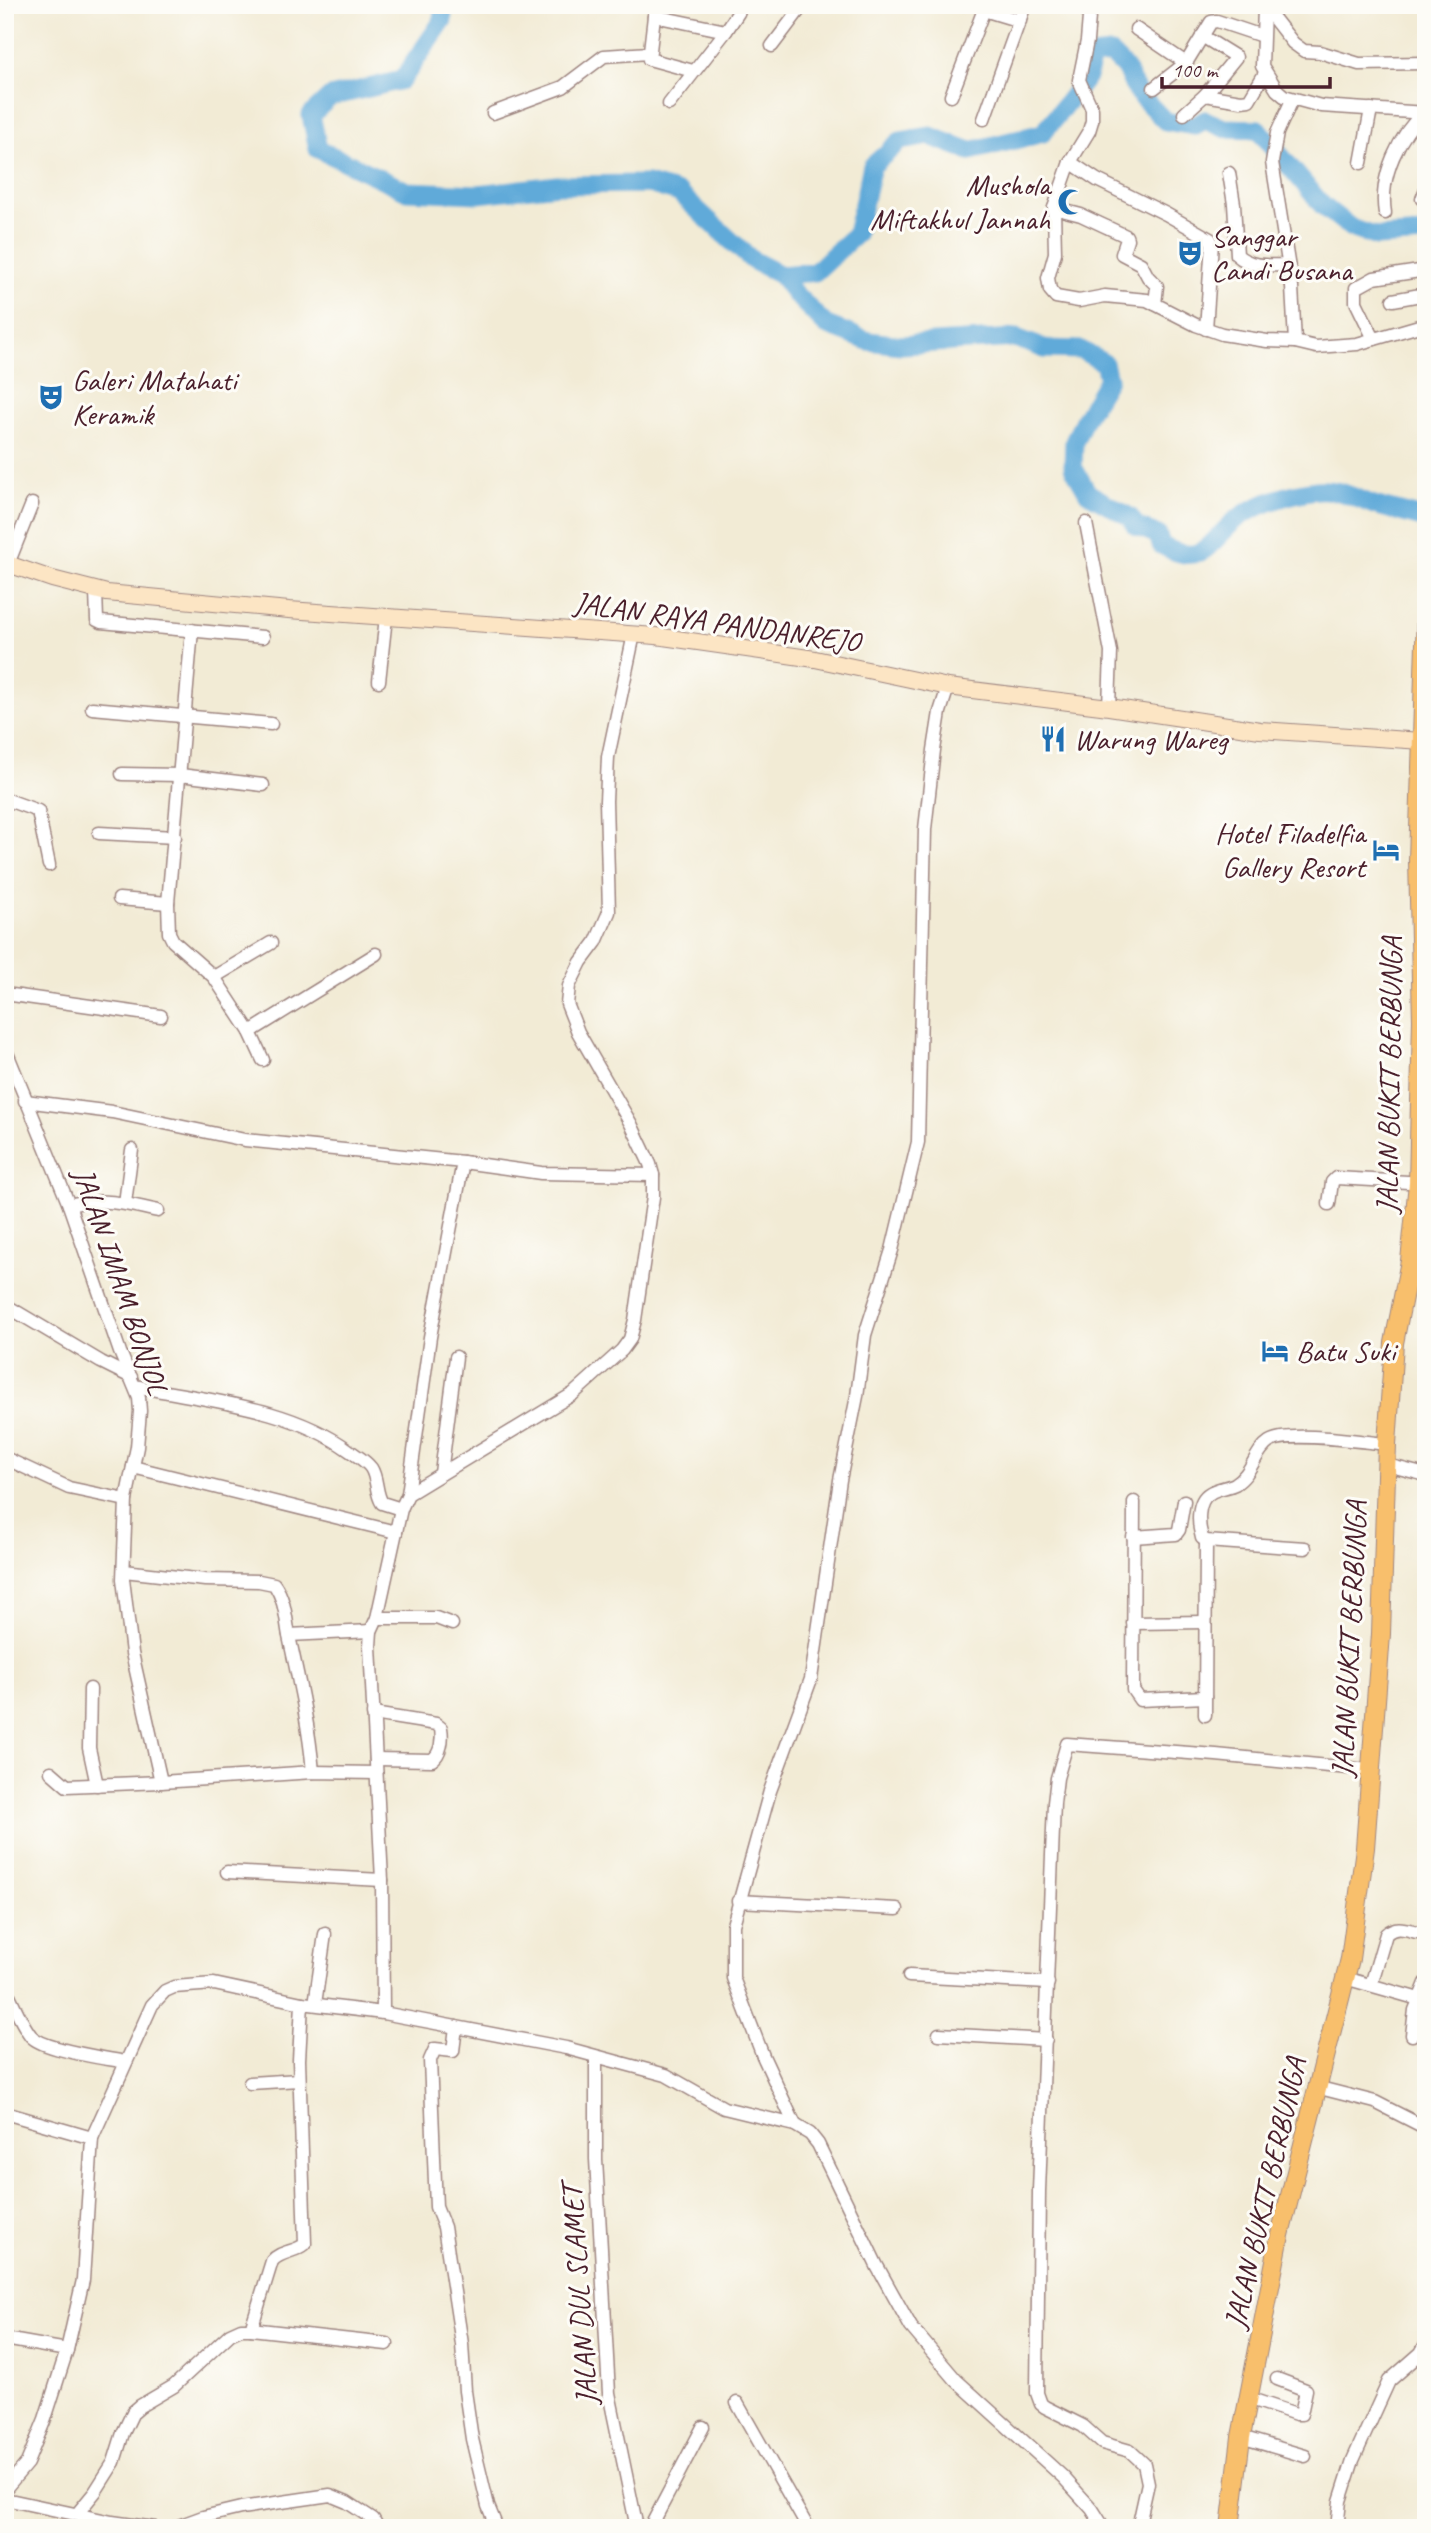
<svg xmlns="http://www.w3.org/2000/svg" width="1431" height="2533" font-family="Caveat,sans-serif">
<rect width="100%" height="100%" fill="#fdfcf7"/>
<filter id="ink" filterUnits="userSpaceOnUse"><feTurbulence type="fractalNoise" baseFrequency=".0143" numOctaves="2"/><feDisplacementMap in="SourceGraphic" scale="14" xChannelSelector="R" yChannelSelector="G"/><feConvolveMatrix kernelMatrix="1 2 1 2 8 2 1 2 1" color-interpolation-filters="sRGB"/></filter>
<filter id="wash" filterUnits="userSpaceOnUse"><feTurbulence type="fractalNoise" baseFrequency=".00686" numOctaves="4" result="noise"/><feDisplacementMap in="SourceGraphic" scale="28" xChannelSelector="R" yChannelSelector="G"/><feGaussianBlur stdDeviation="1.57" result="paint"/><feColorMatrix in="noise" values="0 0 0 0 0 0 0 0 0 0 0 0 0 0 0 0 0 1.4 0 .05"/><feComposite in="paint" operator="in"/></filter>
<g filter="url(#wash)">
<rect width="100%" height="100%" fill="#f2ebd5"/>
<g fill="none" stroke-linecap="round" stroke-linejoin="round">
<g stroke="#61aad9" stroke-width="19">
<polyline points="442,5 443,20 402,80 330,97 311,115 318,149 407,191 478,194 557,185 648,184 679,193 752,260 781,275 815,272 856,234 872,166 900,141 930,136 970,151 1043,133 1087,77 1092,56 1111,54 1125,68 1137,92 1165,121 1194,126 1205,120 1224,128 1258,129 1323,206 1351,228 1377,237 1426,234"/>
<path d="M781,275L794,293L826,325L868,341L901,345L1016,338L1045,349L1081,350L1104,363L1108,379L1085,418L1074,442L1073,467L1088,493L1130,517L1136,526L1158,535L1161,545C1207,571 1210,537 1241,516C1263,502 1292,493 1317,490C1339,488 1354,498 1374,505C1391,510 1409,514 1426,519"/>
</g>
</g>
</g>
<g filter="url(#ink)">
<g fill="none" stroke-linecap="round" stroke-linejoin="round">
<g stroke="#9e8580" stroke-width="15">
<g id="street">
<polyline points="656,5 654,16 726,31"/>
<polyline points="1090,5 1087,41 1079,80 1092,109 1092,121 1089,131 1070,162 1054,208 1055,253 1048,278 1050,290 1056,297 1079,301 1105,296 1147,300 1196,325 1222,334 1267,341 1295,342 1316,347 1357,344 1426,324"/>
<polyline points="1264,6 1293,43 1304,51 1320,52 1359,64 1426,63"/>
<polyline points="1264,8 1262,66 1277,90 1284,96 1321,106 1426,113"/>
<polyline points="654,16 649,59 693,71"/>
<polyline points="1136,29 1186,63"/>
<polyline points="772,46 803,5"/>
<polyline points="1154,88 1186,63 1211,22 1217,21 1262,36"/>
<polyline points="1205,95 1241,101 1249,100 1265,73"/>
<polyline points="951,96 983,12 987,11 1020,21"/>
<polyline points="1292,100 1277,133 1272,162 1292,287 1295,342"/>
<polyline points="669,104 726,31 738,13 741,5"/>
<polyline points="493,113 563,87 604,56 649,53"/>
<polyline points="1184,114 1205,95 1236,57 1202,36"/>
<polyline points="984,119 1025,5"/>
<polyline points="1070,162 1097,180 1166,214 1210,239 1212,243 1206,329"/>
<polyline points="1361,163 1371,109"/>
<path d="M1229,173L1234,204L1237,255C1251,268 1270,265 1288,265"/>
<polyline points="1422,199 1426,189"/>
<polyline points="1054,208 1081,215 1126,236 1127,239 1122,254 1141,264 1148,277 1157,286 1155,304"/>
<path d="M1385,213C1379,176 1399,135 1426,110"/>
<polyline points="1393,300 1426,294"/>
<polyline points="1374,339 1356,302 1356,288 1374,278 1426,270"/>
<polyline points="1086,523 1111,652 1109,707"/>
<polyline points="8,564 32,504"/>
<polyline points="96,591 97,620 101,622 263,637"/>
<polyline points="192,630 168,903 169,933 173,941 214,977 271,943"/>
<polyline points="379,681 386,617"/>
<polyline points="92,708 271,724"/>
<polyline points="122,774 180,775 263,785"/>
<polyline points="5,799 38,811 49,865"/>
<polyline points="99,833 175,837"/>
<polyline points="119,899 168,903"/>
<polyline points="214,977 250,1032"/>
<polyline points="5,994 161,1016"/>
<polyline points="5,1048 69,1205 120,1352 139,1398 140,1411 137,1447 126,1500 123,1579 132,1653 161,1782 313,1772 376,1773"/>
<polyline points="263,1060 250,1032 376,954"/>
<polyline points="25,1101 112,1112 245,1140 463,1162 430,1337 408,1494"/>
<polyline points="463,1162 541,1173 653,1175"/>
<polyline points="125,1203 132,1150"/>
<polyline points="1329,1204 1332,1182 1336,1178 1426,1183"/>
<path d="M69,1205C100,1197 128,1204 158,1211"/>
<polyline points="5,1305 101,1362 131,1377"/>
<path d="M135,1386C207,1401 289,1406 350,1451C357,1456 366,1461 371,1468C378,1479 375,1492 382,1503L401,1509"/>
<polyline points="5,1458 69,1488 126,1500"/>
<polyline points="1387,1465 1426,1475"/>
<polyline points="133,1467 396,1532"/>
<polyline points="441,1473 456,1357"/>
<polyline points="1134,1502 1133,1690 1140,1700 1205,1697"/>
<polyline points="1133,1537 1176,1534 1179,1530 1184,1501"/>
<path d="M1305,1548L1206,1541L1202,1538C1198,1525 1196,1501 1210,1493C1217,1488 1227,1488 1235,1484C1252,1474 1255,1451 1269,1442C1287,1430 1364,1442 1387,1444"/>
<path d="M124,1571L205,1580L259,1581L274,1584C285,1599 286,1619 289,1636C299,1682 309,1725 313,1772"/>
<polyline points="377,1618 436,1618 452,1624"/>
<polyline points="1133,1623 1205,1622"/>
<polyline points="289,1635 371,1631"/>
<polyline points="90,1689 89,1748 97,1785"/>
<path d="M373,1714L436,1724L441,1728C443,1739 441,1754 432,1760L376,1759"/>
<polyline points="1205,1715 1206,1541"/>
<polyline points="51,1772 67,1786 161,1782"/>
<polyline points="227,1872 382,1880"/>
<polyline points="738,1901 897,1909"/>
<polyline points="909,1976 1048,1983"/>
<polyline points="1345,1978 1419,1999"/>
<path d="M1371,1985L1386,1934C1396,1925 1405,1929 1417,1932"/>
<path d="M5,1987C13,2002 20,2022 31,2036C43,2050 105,2058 125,2062"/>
<polyline points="315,2004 325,1934"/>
<polyline points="383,2013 382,1880 370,1646 371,1631 377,1618 401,1509 408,1494 573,1394 622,1350 630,1339 635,1320 653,1197 653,1175 650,1164 631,1124 578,1032 567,1004 569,986 581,962 596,942 609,912 606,801 608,757 634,634"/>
<polyline points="456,2027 453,2051 435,2049 430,2060 436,2207 444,2227 462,2344 465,2391 472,2439 488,2506 497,2528"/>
<polyline points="939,2034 1046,2040"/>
<polyline points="1412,2035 1415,2010 1426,1983"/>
<polyline points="596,2057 596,2159 609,2393 637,2528"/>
<polyline points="250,2083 299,2080"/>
<polyline points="1316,2087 1375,2102 1426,2128"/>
<polyline points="5,2113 92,2138"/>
<polyline points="795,2125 763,2056 733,1978 733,1925 770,1791 811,1679 840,1480 857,1396 865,1335 892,1250 918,1142 925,829 934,750 940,712 948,687"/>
<polyline points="251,2329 387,2344"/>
<polyline points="5,2339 67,2350"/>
<polyline points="1248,2398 1296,2414 1301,2414 1306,2390 1277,2379"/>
<polyline points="737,2403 808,2528"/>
<polyline points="1241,2437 1305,2456"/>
<polyline points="5,2489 27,2463 45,2419 67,2350 83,2280 92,2138 152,2005 165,1991 174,1987 214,1984 302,2003 383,2013 566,2048 666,2075 724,2108 795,2125 810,2134 818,2144 877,2266 911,2327 956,2380 1063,2477 1092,2509 1104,2528"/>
<polyline points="5,2499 112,2522 155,2528"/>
<path d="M77,2514L95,2492L114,2462L123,2433L133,2412L140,2406L174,2386L230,2334L241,2329H251L272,2261C280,2251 296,2252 305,2244L299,2060L302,2003"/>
<polyline points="173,2528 203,2517 241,2508 330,2495 347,2502 373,2519 378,2528"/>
<polyline points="650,2528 703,2427"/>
<polyline points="1138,2528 1148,2483 1144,2464 1130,2451 1102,2443 1083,2426 1045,2407 1041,2404 1037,2393 1039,2191 1054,1803 1057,1778 1067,1744 1216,1755 1369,1770"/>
<polyline points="1337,2528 1340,2501 1353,2460 1389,2381 1421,2353 1426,2344"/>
</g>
</g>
<g stroke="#9e8580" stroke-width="18">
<polyline id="secondary" points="5,563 52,579 107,593 289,610 656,636 815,659 948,687 1109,707 1260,730 1422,741"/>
</g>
<g stroke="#9e8580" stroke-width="20">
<polyline id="primary" points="1230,2528 1241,2437 1280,2235 1350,1959 1365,1848 1381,1634 1387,1444 1394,1343 1410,1261 1418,1183 1422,1020 1418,860 1426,613"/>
</g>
<use href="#street" stroke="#fff" stroke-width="12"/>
<use href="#secondary" stroke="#fce5c4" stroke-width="16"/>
<use href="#primary" stroke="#f8bf6c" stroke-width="18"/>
</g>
</g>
<defs>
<g id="mosque-bare" transform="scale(2.1)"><path d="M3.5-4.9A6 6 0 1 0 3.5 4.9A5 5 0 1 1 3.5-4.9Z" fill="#1f6fb2" stroke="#fdfcf7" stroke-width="2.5" paint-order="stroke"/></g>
<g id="theatre-bare" transform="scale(2.1)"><path d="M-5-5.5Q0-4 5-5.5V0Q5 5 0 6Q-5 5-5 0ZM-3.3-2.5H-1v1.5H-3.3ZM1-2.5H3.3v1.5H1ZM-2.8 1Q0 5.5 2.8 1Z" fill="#1f6fb2" stroke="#fdfcf7" stroke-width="2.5" paint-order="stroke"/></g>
<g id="restaurant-bare" transform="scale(2.1)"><path d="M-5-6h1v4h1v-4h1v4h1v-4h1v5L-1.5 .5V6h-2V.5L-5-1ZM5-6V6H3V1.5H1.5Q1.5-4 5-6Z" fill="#1f6fb2" stroke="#fdfcf7" stroke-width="2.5" paint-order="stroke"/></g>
<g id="hotel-bare" transform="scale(2.1)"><path d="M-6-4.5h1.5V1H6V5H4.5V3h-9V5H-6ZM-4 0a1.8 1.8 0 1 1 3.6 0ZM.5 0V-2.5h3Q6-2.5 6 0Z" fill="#1f6fb2" stroke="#fdfcf7" stroke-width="2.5" paint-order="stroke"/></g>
</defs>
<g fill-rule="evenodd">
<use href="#mosque-bare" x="1071" y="202"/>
<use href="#theatre-bare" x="1190" y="253"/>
<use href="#theatre-bare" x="51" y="397"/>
<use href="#restaurant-bare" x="1053" y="739"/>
<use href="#hotel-bare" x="1386" y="850"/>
<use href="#hotel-bare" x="1275" y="1351"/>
</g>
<g text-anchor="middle" stroke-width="6" stroke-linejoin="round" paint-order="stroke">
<g font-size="30" fill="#4a1f2b" stroke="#fdfcf7" text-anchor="start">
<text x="1050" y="195" text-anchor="end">Mushola<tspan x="1050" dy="34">Miftakhul Jannah</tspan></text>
<text x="1211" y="246">Sanggar<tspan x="1211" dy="34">Candi Busana</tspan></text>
<text x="72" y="390">Galeri Matahati<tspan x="72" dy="34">Keramik</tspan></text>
<text x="1074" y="749">Warung Wareg</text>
<text x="1365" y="843" text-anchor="end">Hotel Filadelfia<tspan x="1365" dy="34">Gallery Resort</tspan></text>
<text x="1296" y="1361">Batu Suki</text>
</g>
<g font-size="30" fill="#4a1f2b" stroke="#fdfcf7">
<text transform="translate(717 622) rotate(8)" y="10">JALAN RAYA PANDANREJO</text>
<text transform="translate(1389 1075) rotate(-89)" y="10">JALAN BUKIT BERBUNGA</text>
<text transform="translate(121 1281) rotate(71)" y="10">JALAN IMAM BONJOL</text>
<text transform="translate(1349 1639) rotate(-87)" y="10">JALAN BUKIT BERBUNGA</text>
<text transform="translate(1265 2193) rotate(-77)" y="10">JALAN BUKIT BERBUNGA</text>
<text transform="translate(579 2295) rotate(-94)" y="10">JALAN DUL SLAMET</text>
</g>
</g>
<rect width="1431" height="2533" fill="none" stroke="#fdfcf7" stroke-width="28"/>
<path d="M1162 77v10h168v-10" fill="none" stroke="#4a1f2b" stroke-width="3.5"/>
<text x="1172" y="77" font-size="21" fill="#4a1f2b" stroke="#fdfcf7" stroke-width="5" paint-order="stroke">100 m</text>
</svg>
